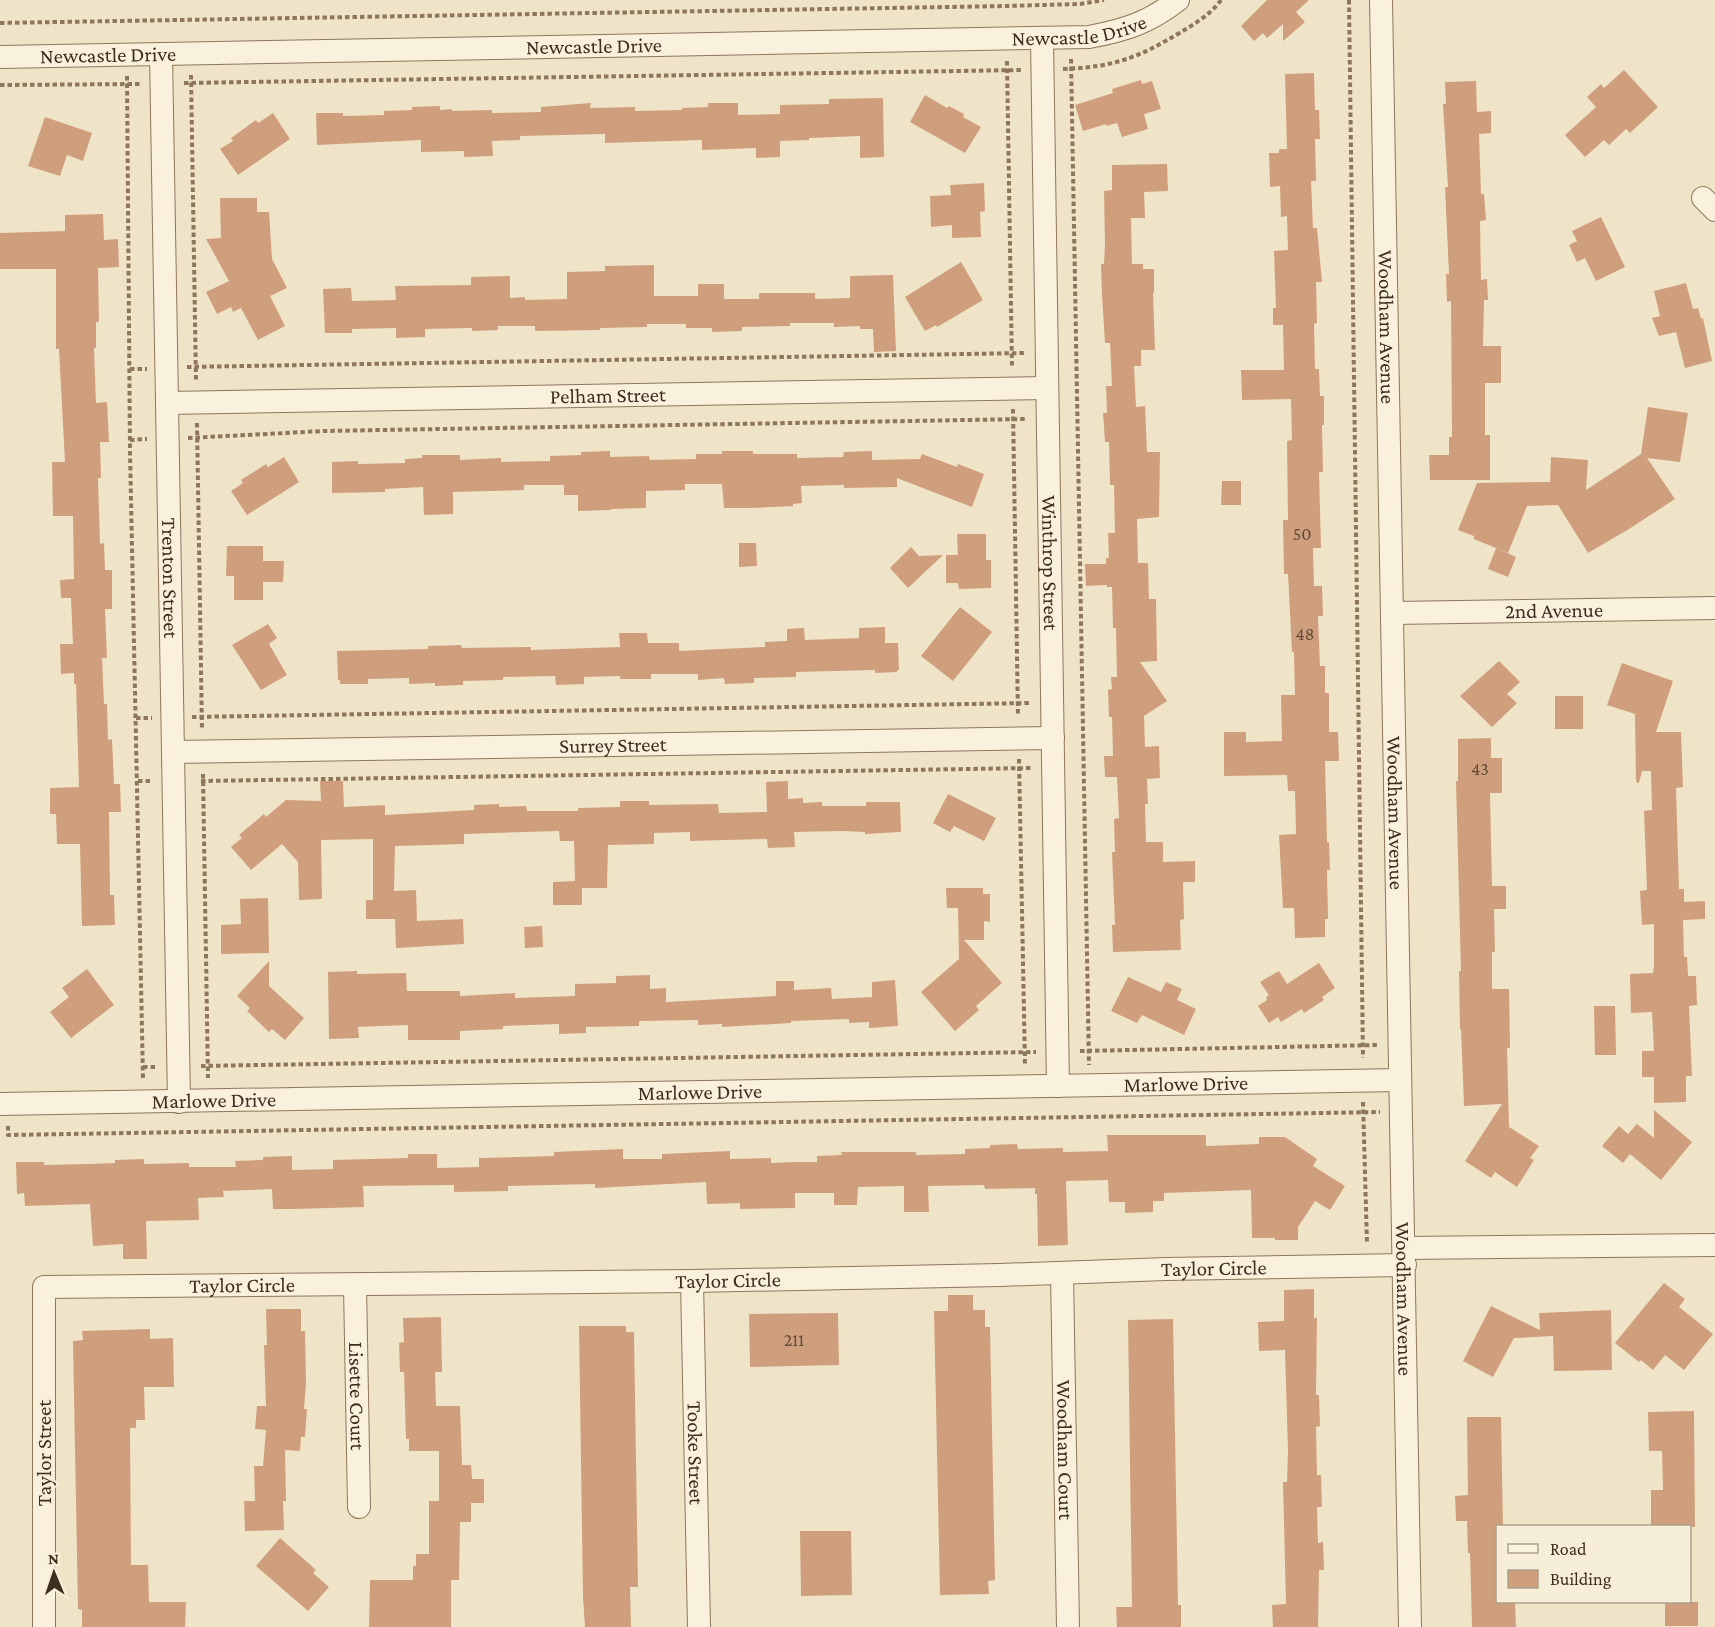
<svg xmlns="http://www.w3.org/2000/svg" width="1715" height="1627" font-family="'Crimson Pro',serif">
<rect width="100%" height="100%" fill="#f0e4c8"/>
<g fill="#cf9f7d">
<polygon points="1267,0 1309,0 1296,12 1305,22 1283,41 1283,24 1267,38 1263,33 1254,41 1241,26"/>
<polygon points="1624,70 1658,107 1630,133 1626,129 1609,145 1604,140 1585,157 1565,135 1596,107 1587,97 1601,84 1604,88"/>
<polygon points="1314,73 1315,110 1319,110 1320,139 1315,139 1316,181 1311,181 1313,228 1317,228 1322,282 1316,282 1317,323 1314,324 1315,369 1319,369 1320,396 1324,396 1324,425 1322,425 1323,472 1319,472 1321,548 1313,548 1314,586 1322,586 1323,616 1318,616 1320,666 1325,666 1325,693 1329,693 1329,732 1338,732 1339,761 1325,761 1327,842 1329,842 1330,870 1327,870 1328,919 1325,919 1325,937 1295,938 1294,908 1283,908 1279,835 1296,834 1295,791 1288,791 1287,775 1224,776 1224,732 1246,732 1246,742 1282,741 1281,695 1295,695 1294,652 1292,652 1288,574 1284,574 1283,520 1288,520 1287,441 1292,440 1291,399 1242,400 1241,370 1284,370 1283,325 1273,325 1273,308 1276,308 1274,251 1288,250 1287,216 1281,217 1280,186 1270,187 1269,153 1279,153 1279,149 1287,149 1285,74"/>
<polygon points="1141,80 1142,84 1152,81 1161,109 1144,114 1148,129 1122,137 1117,123 1106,126 1106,124 1083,131 1075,105 1113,93 1112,89"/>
<polygon points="1476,81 1477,112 1491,111 1491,133 1479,134 1481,194 1484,194 1486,220 1480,221 1481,280 1487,279 1488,300 1484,300 1483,346 1501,346 1501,383 1485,383 1485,435 1490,435 1490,480 1430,480 1429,455 1449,455 1449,437 1452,437 1451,301 1447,302 1446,274 1449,274 1445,187 1448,187 1443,104 1446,104 1445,82"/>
<polygon points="925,95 947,108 949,106 964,114 963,117 981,127 965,153 910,122"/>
<polygon points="883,98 884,157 860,158 860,136 809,138 809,140 780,141 780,157 756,158 756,148 702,150 702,140 605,143 605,134 520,136 520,140 492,141 493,156 464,157 464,151 421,152 421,140 317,145 316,113 343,113 343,116 384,115 384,111 412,110 412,107 440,106 440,110 452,109 452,111 492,110 492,113 541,112 541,107 591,103 590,108 635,107 635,111 682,110 682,108 708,107 708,103 738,103 738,115 780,114 780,105 829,104 829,99"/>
<polygon points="273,113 290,139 238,175 220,149 233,141 231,138 256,120 258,123"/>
<polygon points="45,117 92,133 83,161 67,155 60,176 28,166"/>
<polygon points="1167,164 1168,191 1144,192 1145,218 1131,218 1132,264 1143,264 1143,269 1154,269 1154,293 1153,293 1155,350 1141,350 1141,366 1134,366 1136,407 1145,406 1147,452 1160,452 1159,517 1137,519 1138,563 1148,563 1149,599 1156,599 1157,661 1140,662 1167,701 1144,716 1145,747 1159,746 1160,778 1147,779 1148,804 1145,804 1146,842 1163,842 1163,862 1195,861 1195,882 1183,882 1184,919 1180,920 1181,950 1113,952 1112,925 1115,925 1112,852 1115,852 1114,819 1119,818 1117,777 1105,777 1104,756 1113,756 1112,717 1109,717 1108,690 1112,689 1111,677 1117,677 1116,628 1113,628 1112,587 1107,587 1107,585 1086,586 1085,564 1106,564 1106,558 1109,558 1108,533 1115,533 1114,485 1110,485 1109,442 1105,442 1103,413 1107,413 1106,386 1112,386 1110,343 1105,343 1102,295 1101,264 1104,264 1105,244 1104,191 1112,190 1112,165"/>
<polygon points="984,183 985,211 980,212 981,237 952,238 952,225 931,227 930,196 951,195 950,185"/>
<polygon points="220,198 257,198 257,212 269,212 272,259 287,288 270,296 285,326 258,340 241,308 233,312 231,307 217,314 206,292 229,281 206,239 221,238"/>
<polygon points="103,214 104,240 118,239 119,267 98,268 99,322 96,322 96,348 94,348 96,403 107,402 109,442 100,442 101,478 98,478 100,544 104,543 105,570 112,570 112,609 105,609 107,658 102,658 104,704 107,704 108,740 112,739 114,784 120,784 121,812 109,812 110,895 114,895 115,925 82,926 80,844 57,844 56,814 50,814 50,788 79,787 76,684 74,684 74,673 61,674 60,644 73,644 71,598 61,598 60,580 74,579 73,516 53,516 52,462 65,462 59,349 56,349 56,269 0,269 0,233 65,231 65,215"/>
<polygon points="1601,217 1625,267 1596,281 1585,258 1577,262 1569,245 1577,241 1572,231"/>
<polygon points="961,262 983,300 937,327 936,325 925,331 905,297"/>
<polygon points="654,265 654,296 698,296 698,284 724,284 724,299 759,299 759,293 815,293 815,299 850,298 850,276 893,275 896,351 874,352 873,329 860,329 860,326 834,327 834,323 790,323 790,326 742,327 742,331 712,332 712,328 686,328 686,324 647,324 647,327 600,328 600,330 535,331 535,326 498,326 498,330 472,331 472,328 425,329 425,337 396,338 396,328 352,329 352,333 325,333 323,289 351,288 352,301 396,300 395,286 471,285 471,277 510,276 510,298 525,297 525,300 567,299 567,272 605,271 605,266"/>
<polygon points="1686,283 1693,309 1698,308 1701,319 1703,318 1712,361 1685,368 1676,332 1659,336 1652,318 1660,316 1654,291"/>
<polygon points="1648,407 1688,413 1680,462 1647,458 1675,499 1629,529 1588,553 1558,505 1527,506 1508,553 1474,539 1474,536 1458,530 1477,483 1550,482 1551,457 1588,460 1586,490 1641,454"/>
<polygon points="610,451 610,457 649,456 650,460 696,459 696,454 722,454 722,451 753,451 753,454 797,454 797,458 843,457 844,452 872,451 872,460 920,459 922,454 957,467 958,464 984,474 972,507 897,478 897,487 844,488 844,485 801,486 802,503 793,504 793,506 751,508 724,508 722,484 685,484 685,490 646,491 646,508 611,509 611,510 578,511 578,495 564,495 564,485 524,485 524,490 453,492 453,514 424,515 423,487 385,489 385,492 332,493 332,462 358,461 358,464 405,463 405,459 422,458 422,455 460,455 460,460 501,458 501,462 550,461 550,456 581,455 581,452"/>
<polygon points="284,457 299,482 247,515 231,491 243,483 241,480 266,464 268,467"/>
<polygon points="1222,481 1241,481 1241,505 1221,505"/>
<polygon points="957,534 986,534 986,560 991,560 991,588 959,589 958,583 946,583 946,555 958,555"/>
<polygon points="739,543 756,543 757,566 739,567"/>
<polygon points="227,546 263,546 263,561 284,561 283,582 263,582 263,600 234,600 234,576 226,576"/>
<polygon points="911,547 919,556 943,555 908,588 890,568"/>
<polygon points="1496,548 1516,557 1508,577 1488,569"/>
<polygon points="960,607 992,632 953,681 921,656"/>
<polygon points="268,624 277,638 269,644 287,675 261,690 232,645"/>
<polygon points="885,627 885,643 898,643 899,670 897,670 897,672 875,673 875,670 796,672 796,677 754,678 754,683 725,684 724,678 698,680 698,674 651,674 651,679 620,679 620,676 584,677 584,684 556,685 555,676 503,677 503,680 463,681 463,685 435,686 435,683 409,684 409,678 368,679 368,684 340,684 340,680 338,680 337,651 428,649 428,646 461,645 462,648 531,647 531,650 620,647 619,633 647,633 648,643 679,643 679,651 765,647 765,642 787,641 787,629 804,628 805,640 859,638 859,628"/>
<polygon points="1499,661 1520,682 1507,694 1517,703 1492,727 1460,696"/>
<polygon points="1622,663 1673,681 1656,732 1681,732 1683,787 1676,788 1679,889 1684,889 1684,902 1705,901 1705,919 1683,920 1684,957 1687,957 1688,976 1696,976 1697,1005 1689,1006 1692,1076 1686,1076 1686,1102 1654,1103 1654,1077 1642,1077 1642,1051 1654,1051 1652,1012 1631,1013 1630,974 1653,973 1654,965 1654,924 1642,925 1640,891 1647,890 1644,811 1652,810 1651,771 1642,771 1639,783 1636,782 1635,714 1607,705"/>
<rect x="1555" y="696" width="28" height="33"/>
<polygon points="1491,738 1491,758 1502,758 1502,793 1490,793 1492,886 1506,886 1506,909 1494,909 1495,952 1492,952 1492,989 1509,989 1510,1048 1507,1048 1509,1127 1539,1146 1530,1158 1534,1160 1517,1187 1495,1172 1491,1178 1465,1161 1502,1104 1464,1106 1461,1029 1460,1029 1459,971 1461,971 1456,781 1458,781 1458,739"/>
<polygon points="320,781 343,781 344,807 385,805 385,815 474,810 474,805 499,804 499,807 526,806 527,811 578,811 578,808 620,807 620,801 649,801 649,805 718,804 719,813 767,812 766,782 788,781 788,799 803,798 803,803 822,802 822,806 866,806 866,802 900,802 901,832 865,834 865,832 842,831 794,832 795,847 768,848 767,839 690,841 690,832 654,833 654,844 608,845 607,888 582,888 582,905 553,905 553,882 575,881 574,841 560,841 559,831 464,834 464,844 395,846 394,891 416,890 417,921 463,919 464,944 396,948 395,919 366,919 366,900 373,900 373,839 321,840 322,899 299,900 298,862 282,844 251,870 231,847 242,838 239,835 264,814 266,817 286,800 321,801"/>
<polygon points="948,794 996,818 984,841 954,826 950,832 933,823"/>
<polygon points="946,888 983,888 983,894 990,894 990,922 984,921 984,940 964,940 1002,983 976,1006 979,1010 955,1031 921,992 959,959 958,908 947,908"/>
<polygon points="268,898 269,953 221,954 221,925 241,924 240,899"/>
<polygon points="542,926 543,947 525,948 524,927"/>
<polygon points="269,961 269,986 304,1018 285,1040 272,1029 269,1032 247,1011 250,1008 237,996"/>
<polygon points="1319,963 1335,988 1322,997 1324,1000 1304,1013 1302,1009 1281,1022 1278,1017 1269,1023 1258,1006 1267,1000 1266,997 1269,995 1260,982 1279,971 1287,984"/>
<polygon points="87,969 114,1005 71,1038 50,1012 69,997 62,988"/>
<polygon points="357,971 357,974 406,973 407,991 460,991 460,996 515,993 515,998 575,996 575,984 616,983 616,976 650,975 650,989 666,988 666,1002 776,996 776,981 794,981 794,990 831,988 832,999 872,997 872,982 895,980 898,1026 869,1028 869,1022 849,1023 849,1019 791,1021 791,1023 722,1027 722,1024 698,1025 698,1020 639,1021 639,1026 586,1027 586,1033 559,1034 559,1024 503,1026 503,1029 460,1031 460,1040 408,1040 408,1025 358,1027 359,1038 329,1039 328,972"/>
<polygon points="1128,977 1161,992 1166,982 1182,989 1177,1000 1196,1009 1184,1035 1142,1015 1137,1023 1111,1011"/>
<polygon points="1594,1006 1615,1006 1616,1055 1595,1055"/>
<polygon points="1654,1110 1692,1142 1661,1180 1630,1154 1623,1163 1602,1146 1619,1126 1628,1134 1637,1124 1654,1138"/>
<polygon points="1107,1135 1206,1135 1206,1146 1259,1144 1259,1137 1285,1137 1317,1159 1313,1166 1345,1186 1330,1210 1315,1201 1298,1227 1298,1240 1275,1240 1275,1238 1252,1238 1251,1190 1164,1193 1164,1201 1153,1201 1153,1212 1125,1213 1125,1202 1109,1202 1108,1180 1066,1181 1068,1245 1038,1246 1037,1194 1035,1194 1035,1188 985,1189 984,1185 928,1186 929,1212 904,1212 904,1186 858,1187 857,1205 834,1205 834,1193 795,1193 795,1208 740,1209 740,1203 707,1204 706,1182 595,1188 595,1184 508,1186 508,1191 454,1192 454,1185 363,1186 364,1207 293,1209 273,1209 272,1189 223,1191 224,1197 198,1198 199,1220 146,1221 147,1259 123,1259 123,1244 93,1246 90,1204 25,1206 24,1193 17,1194 16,1162 44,1162 44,1165 89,1164 115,1163 115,1160 144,1159 144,1164 189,1163 189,1167 236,1167 235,1161 263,1160 263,1157 292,1156 292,1170 333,1169 333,1160 408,1158 408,1154 437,1154 437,1168 479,1167 479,1158 554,1156 554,1152 623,1149 623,1159 662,1159 662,1154 730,1151 730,1159 771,1158 771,1163 794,1162 817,1162 817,1156 842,1155 841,1152 916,1152 916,1155 965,1154 965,1149 990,1148 990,1145 1017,1144 1018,1149 1063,1148 1063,1152 1108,1151"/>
<polygon points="1664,1283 1685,1299 1679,1307 1713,1334 1684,1370 1665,1355 1653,1370 1641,1360 1639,1362 1615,1343"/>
<polygon points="1314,1289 1314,1318 1317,1318 1316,1395 1319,1395 1320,1426 1316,1427 1317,1475 1321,1475 1322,1507 1317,1507 1318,1543 1323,1542 1324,1570 1319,1570 1318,1627 1273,1627 1272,1605 1286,1604 1283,1482 1287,1482 1288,1452 1285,1350 1259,1351 1258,1322 1284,1321 1284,1290"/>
<polygon points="948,1295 973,1295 973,1310 985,1310 985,1327 990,1327 995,1580 988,1581 989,1594 940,1595 934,1311 948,1311"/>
<polygon points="1491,1306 1540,1330 1539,1313 1611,1310 1612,1370 1554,1371 1553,1336 1514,1338 1493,1377 1463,1361"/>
<polygon points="266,1309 301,1309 301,1331 305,1331 306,1383 304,1409 307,1409 305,1437 301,1437 300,1451 285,1450 286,1501 283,1501 284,1530 245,1531 244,1501 255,1501 254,1466 263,1466 266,1430 255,1429 257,1406 266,1406 264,1345 267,1345"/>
<polygon points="838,1313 839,1365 750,1367 749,1314"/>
<polygon points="441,1317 442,1372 435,1372 436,1406 460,1406 462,1465 471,1465 472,1479 484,1479 484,1503 471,1503 471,1522 460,1522 459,1580 451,1580 451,1627 369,1627 370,1580 413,1580 413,1566 416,1566 416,1554 429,1554 429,1501 439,1501 439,1451 409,1451 409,1439 406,1439 404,1372 400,1372 399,1343 404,1342 403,1318"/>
<polygon points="1173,1319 1178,1605 1181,1605 1181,1627 1117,1627 1116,1607 1132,1607 1128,1320"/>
<polygon points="579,1326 626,1326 626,1332 634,1332 638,1587 630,1587 631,1627 585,1627 583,1597"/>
<polygon points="150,1329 150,1339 173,1338 174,1387 144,1387 145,1420 136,1420 136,1428 130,1428 131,1565 148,1565 149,1602 186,1602 185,1627 82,1627 82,1610 78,1609 73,1341 83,1340 82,1331"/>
<polygon points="1694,1411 1695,1527 1651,1526 1651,1490 1663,1490 1662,1451 1649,1451 1648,1412"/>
<polygon points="1467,1417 1501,1417 1503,1527 1497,1527 1497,1602 1515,1602 1516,1627 1472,1627 1470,1553 1468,1553 1467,1521 1456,1521 1455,1496 1468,1495"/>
<polygon points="800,1531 851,1531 852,1595 801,1596"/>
<polygon points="280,1538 316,1570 313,1573 329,1587 308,1611 256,1566"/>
<rect x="1665" y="1602" width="33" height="24"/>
</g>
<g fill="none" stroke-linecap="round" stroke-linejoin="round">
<g stroke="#8d765c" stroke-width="24">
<g id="minor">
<path id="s1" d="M1381,0L1410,1627"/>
<path id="s2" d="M1042,39L1058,1086"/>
<path id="s3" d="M161,54L179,1102"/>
<path id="s4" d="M0,57L1089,37C1126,30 1148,23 1178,0"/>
<polyline points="1703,198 1715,210"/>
<path id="s5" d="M167,403L1047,388"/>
<path id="s6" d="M1392,613L1715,608"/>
<path id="s7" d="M173,752L1053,738"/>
<path id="s8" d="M0,1104L1400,1080"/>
<polyline points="1404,1248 1715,1245"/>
<path id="s9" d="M1062,1273L1068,1627"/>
<path id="s10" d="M692,1281L699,1627"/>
<path id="s11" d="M355,1285L359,1507"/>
<path id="s12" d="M44,1627V1287L692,1281L1000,1275L1166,1269L1405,1265"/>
</g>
</g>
<g stroke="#8d765c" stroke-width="4" stroke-dasharray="4.5 3" stroke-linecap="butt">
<polyline points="1349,0 1363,1058"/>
<polyline points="0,23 1006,6 1080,4 1104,0"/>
<polyline points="1071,59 1089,1065"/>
<polyline points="1007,61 1012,368"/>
<path d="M1063,69C1114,67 1138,58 1181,32C1196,23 1211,14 1221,0"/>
<polyline points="191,75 196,382"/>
<polyline points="127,76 130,451 143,1079"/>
<polyline points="184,83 1022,70"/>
<polyline points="0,85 140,84"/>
<polyline points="187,367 1026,353"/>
<polyline points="130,369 147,369"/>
<polyline points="1013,409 1018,716"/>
<polyline points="197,423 202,730"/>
<polyline points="188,438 324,431 1026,419"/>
<polyline points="130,440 147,439"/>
<polyline points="192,717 1031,703"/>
<polyline points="136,718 152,718"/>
<polyline points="1019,759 1025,1064"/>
<polyline points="203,774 208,1078"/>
<polyline points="138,781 152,781"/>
<polyline points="201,781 1031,768"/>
<polyline points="1080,1051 1378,1045"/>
<polyline points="201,1066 1036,1052"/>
<polyline points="143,1067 157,1067"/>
<polyline points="1363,1102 1367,1244"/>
<polyline points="8,1126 8,1135 1380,1112"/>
</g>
<use href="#minor" stroke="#faf1dc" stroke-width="22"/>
</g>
<g text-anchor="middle" stroke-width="4.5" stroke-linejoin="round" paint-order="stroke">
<g font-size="18" fill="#624a37">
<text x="1302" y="540">50</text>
<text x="1305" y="640">48</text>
<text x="1480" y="775">43</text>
<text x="794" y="1346">211</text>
</g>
<g font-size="21" fill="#3d2e20" stroke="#f7eed8">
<text dy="7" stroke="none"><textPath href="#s4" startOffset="1080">Newcastle Drive</textPath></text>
<text dy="7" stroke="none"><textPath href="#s4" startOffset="594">Newcastle Drive</textPath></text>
<text dy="7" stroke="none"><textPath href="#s4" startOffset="108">Newcastle Drive</textPath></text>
<text dy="7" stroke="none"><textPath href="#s1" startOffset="327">Woodham Avenue</textPath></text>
<text dy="7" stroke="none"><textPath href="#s5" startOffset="441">Pelham Street</textPath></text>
<text dy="7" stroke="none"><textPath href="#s2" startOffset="524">Winthrop Street</textPath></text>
<text dy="7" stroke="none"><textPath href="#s3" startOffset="524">Trenton Street</textPath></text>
<text dy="7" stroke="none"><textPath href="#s6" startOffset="162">2nd Avenue</textPath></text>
<text dy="7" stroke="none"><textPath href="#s7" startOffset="440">Surrey Street</textPath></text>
<text dy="7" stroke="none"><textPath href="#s1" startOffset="813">Woodham Avenue</textPath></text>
<text dy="7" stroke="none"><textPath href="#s8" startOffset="1186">Marlowe Drive</textPath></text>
<text dy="7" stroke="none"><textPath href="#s8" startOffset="700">Marlowe Drive</textPath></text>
<text dy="7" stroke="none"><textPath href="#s8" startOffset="214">Marlowe Drive</textPath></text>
<text dy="7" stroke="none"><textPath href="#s12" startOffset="1510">Taylor Circle</textPath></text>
<text dy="7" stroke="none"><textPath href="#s12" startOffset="1024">Taylor Circle</textPath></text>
<text dy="7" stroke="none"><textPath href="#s12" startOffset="538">Taylor Circle</textPath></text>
<text dy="7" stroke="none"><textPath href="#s1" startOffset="1299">Woodham Avenue</textPath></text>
<text dy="7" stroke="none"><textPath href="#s11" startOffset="111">Lisette Court</textPath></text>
<text dy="7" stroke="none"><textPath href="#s9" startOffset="177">Woodham Court</textPath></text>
<text transform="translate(44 1453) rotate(-90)" y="7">Taylor Street</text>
<text dy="7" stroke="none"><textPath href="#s10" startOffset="172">Tooke Street</textPath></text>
</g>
</g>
<rect x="1496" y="1525" width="195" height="78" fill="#f7eed8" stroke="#ada18e" stroke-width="1.5"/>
<rect x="1508" y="1544" width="30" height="9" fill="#faf1dc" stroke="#ada18e" stroke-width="1.5"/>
<text x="1550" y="1555" font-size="18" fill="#3d2e20">Road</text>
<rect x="1508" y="1570" width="30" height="18" fill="#cf9f7d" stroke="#ada18e" stroke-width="1.5"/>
<text x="1550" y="1585" font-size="18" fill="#3d2e20">Building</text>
<g transform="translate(54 1573) rotate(358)" stroke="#f7eed8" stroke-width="4.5" paint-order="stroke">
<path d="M0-4.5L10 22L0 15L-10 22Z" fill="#3d2e20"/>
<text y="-9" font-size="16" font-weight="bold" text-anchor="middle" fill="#3d2e20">N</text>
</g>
</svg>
